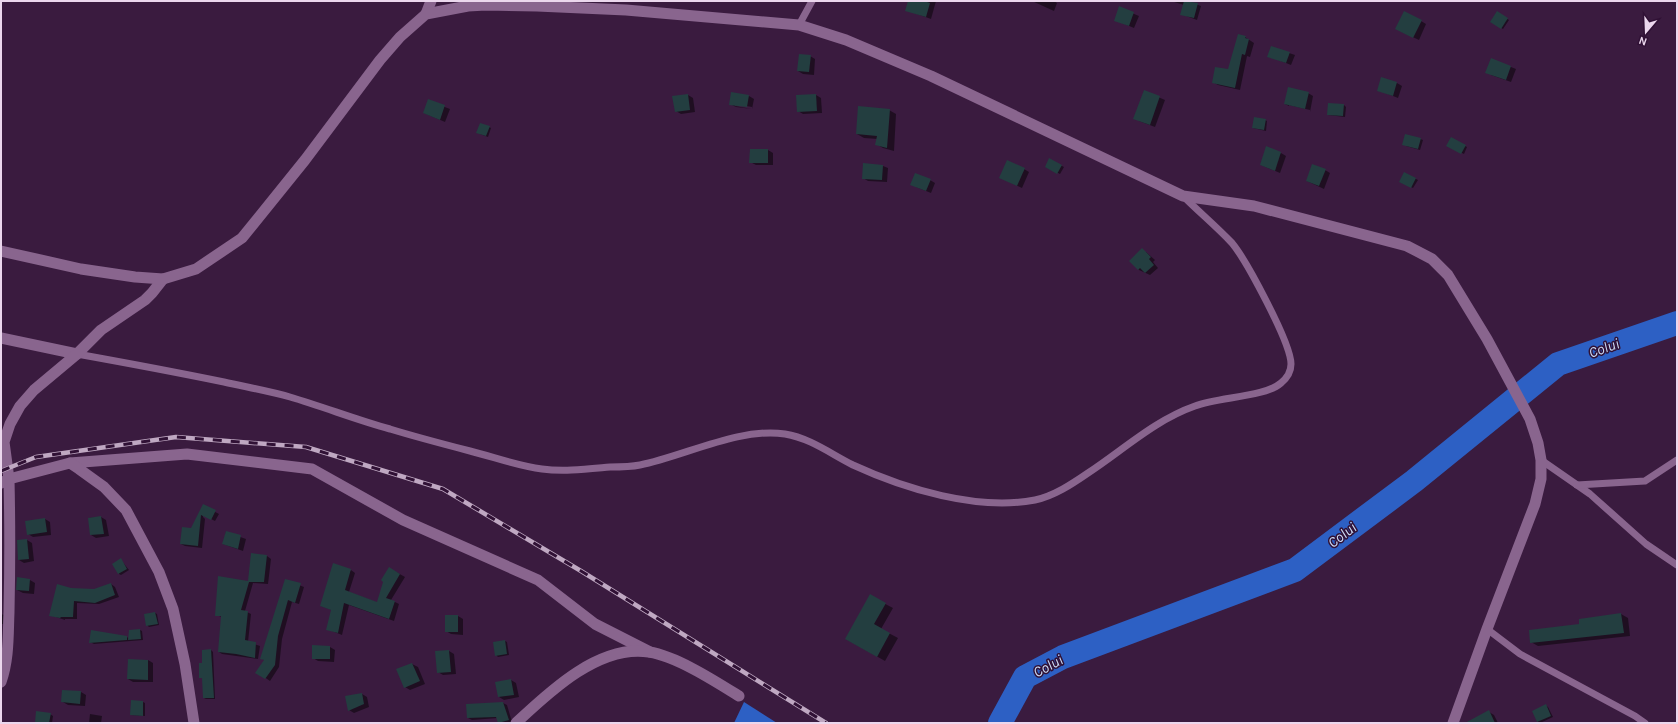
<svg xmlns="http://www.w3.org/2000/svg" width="1678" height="724" font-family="Karla,sans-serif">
<rect width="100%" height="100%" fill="#3a1b3f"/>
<polygon fill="#2d60c4" points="744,702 777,723 734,723"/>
<g fill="#0007" fill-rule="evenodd">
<polygon points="909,1 936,1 931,19 906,10"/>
<polygon points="1032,1 1054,1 1057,3 1054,11"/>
<polygon points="1171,1 1190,1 1190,2 1201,6 1197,20 1181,14 1184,5"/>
<polygon points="1120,8 1139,16 1134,28 1115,20"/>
<polygon points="1497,13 1509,20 1503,29 1491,22"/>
<polygon points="1421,21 1426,24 1419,40 1402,32"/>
<polygon points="1245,37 1254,43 1250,57 1247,56 1240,90 1218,85 1213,82 1228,70"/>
<polygon points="1289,53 1295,55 1291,65 1268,56"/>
<polygon points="810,56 815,59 814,75 803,74 798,71"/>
<polygon points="1491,59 1516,69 1511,82 1491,75"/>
<polygon points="1397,83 1402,86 1398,98 1378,90"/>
<polygon points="1144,91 1165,100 1155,127 1139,121"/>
<polygon points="1308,93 1313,96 1310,112 1310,110 1289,105 1289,106 1285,104"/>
<polygon points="688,95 693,98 695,112 681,114 676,111"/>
<polygon points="816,95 821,98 822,113 803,114 798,111"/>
<path d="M749,96L754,99L752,109L736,107L730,104ZM735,104L752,107V109L735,106Z"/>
<polygon points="429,101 450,109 445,122 424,113"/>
<polygon points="1344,105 1346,107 1345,117 1328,115"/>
<polygon points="889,110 896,114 894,151 883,148 876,144 878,139 864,138 857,134"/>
<polygon points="1265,120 1267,121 1266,131 1253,128"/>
<polygon points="489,127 491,128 488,137 480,134"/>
<polygon points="1420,139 1423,140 1420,150 1406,146"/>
<polygon points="1452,139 1467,147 1464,154 1448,146"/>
<polygon points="768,150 773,153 773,165 756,165 750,162"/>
<polygon points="1281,153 1286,156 1280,173 1261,165"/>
<polygon points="1050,160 1064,167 1060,174 1046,167"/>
<polygon points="883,166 888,168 887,182 868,181 863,178"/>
<polygon points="1024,169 1029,172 1022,188 1005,180"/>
<polygon points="1325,170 1330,173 1324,189 1307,181"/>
<polygon points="1405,173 1418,180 1413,188 1400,182"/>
<polygon points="930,180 935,183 931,193 916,187"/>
<polygon points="1146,252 1155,260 1153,262 1158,268 1150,275 1139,270 1130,261"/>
<polygon points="204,506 219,514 215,521 203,515 203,517 205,519 202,548 185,546 181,544 192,529"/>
<polygon points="101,517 106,520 109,536 96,538 91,535 89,518"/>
<polygon points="45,519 50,522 51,535 33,537 28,534"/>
<polygon points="226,532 246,539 243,551 223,544"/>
<polygon points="27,540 32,543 34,561 24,563 19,560"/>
<polygon points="252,554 267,556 271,559 268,584 253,583 245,611 251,614 248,642 260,646 258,659 222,654 219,652 222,617 216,615 249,582"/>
<polygon points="121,560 129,570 121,575 119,574"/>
<polygon points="389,568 405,577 391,600 399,604 394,621 349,605 342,635 327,629 332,610 321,606 351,570 355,573 349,592 378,603"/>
<polygon points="30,580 35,583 34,594 23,593 17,590"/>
<polygon points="286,580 304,587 299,604 292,602 282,639 279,667 270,681 257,672 265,661 261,658"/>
<polygon points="111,584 115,587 119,597 99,604 77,603 77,619 65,619 65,620 50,615 71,589 94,590"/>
<polygon points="870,596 893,608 881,629 898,638 885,661 846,639"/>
<polygon points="155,613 157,614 159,625 149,627 147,625"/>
<polygon points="1,614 4,615 3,624 1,624"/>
<polygon points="1621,614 1628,618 1630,636 1538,646 1531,642 1580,625"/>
<polygon points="458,616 463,619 463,635 451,634 446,631"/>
<polygon points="140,630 142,631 143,640 94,644 90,642 127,637 129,639"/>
<polygon points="505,641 507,642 509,655 498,657 496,655"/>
<polygon points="330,647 335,650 334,662 318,661 313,658"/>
<polygon points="211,650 213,652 215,699 206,699 204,698 203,678 200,677 203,664"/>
<polygon points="449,651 454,654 456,674 443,675 438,672"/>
<polygon points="129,660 148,660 153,663 153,682 133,682 128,679"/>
<polygon points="412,664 418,667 425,684 410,690 405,687 397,670"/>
<polygon points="511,680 516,683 519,697 504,700 499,697"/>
<polygon points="63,691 81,692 86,695 85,706 68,705 63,702"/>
<polygon points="362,694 367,697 369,707 354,713 349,710"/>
<polygon points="143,702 145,703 145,716 131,715"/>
<polygon points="503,703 507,705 512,722 500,723 498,718 472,720 468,718"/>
<polygon points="1546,706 1548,707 1553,717 1540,723 1538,722 1533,711"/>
<polygon points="1489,712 1494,715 1498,723 1472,723"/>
<polygon points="50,714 53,716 52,723 36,723"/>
<polygon points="90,714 102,716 101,723 89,723"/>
</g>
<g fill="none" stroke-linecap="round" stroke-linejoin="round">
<polyline stroke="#2d60c4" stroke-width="24" points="1000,723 1025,677 1063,657 1295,570 1414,481 1558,364 1677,323"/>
</g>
<g fill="#233e40">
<polygon points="908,1 924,1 930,3 926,17 905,11"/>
<polygon points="1184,1 1198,3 1194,18 1180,15"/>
<polygon points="1119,6 1134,12 1129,26 1114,21"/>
<polygon points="1404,11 1422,20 1413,38 1395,29"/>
<polygon points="1497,11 1508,18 1501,29 1490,22"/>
<polygon points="1238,34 1246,36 1245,38 1249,39 1245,55 1242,54 1235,88 1212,83 1215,67 1228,69"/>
<polygon points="1271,46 1290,52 1286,63 1267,57"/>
<polygon points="799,54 811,55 809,72 797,71"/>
<polygon points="1491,58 1511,66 1506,80 1485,73"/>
<polygon points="1381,77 1397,82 1393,96 1377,91"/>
<polygon points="1288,87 1309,92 1305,109 1284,104"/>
<polygon points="1144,90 1160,96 1150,125 1133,119"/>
<polygon points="731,92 749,95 747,107 729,105"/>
<polygon points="688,94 690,110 675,112 672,96"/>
<polygon points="816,94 817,111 797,112 796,95"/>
<polygon points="428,99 445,105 440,120 423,113"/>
<polygon points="1328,103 1344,104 1343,116 1327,115"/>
<polygon points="858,106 890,109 887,148 875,145 877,136 856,134"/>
<polygon points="1254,117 1266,119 1264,130 1252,128"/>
<polygon points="480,123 490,126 486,136 476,133"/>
<polygon points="1405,134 1421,138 1418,149 1402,145"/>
<polygon points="1451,137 1466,145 1461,154 1446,146"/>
<polygon points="1266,146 1281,152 1275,171 1260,165"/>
<polygon points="750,149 768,149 768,163 749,163"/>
<polygon points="1049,158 1062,165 1057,174 1045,167"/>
<polygon points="1007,160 1025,168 1017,186 999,178"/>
<polygon points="863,163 883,165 882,180 862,179"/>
<polygon points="1312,164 1326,169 1319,186 1306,181"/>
<polygon points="1404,172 1416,178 1411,188 1399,182"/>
<polygon points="915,173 931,179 926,191 910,185"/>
<polygon points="1142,248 1151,257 1149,259 1154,265 1145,273 1140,268 1138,270 1129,261"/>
<polygon points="203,504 216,510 211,520 201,515 198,546 180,544 182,527 191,528"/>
<polygon points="101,516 104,534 90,535 88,518"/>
<polygon points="45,518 47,532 27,535 25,521"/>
<polygon points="226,531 241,535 238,549 222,544"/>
<polygon points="27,539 29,559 18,560 17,540"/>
<polygon points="251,553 267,555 264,582 249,582 241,610 248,611 245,640 256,642 255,658 236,654 218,652 221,616 215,616 218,576 248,581"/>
<polygon points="121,558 127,569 118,574 112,564"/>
<polygon points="333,563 351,569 345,590 377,602 383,582 381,580 389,567 400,574 386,598 395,601 389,619 344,603 338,633 326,630 331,610 320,606"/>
<polygon points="17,577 30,579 29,591 16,590"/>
<polygon points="285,579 301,583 295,603 288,600 278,636 275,665 265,679 255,673 264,660 260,659"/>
<polygon points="111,583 115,595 95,603 74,601 73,617 61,617 60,618 49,616 57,584 71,588 94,589"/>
<polygon points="870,594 886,603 874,624 890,633 877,657 845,639"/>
<polygon points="155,612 158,624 146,626 144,614"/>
<polygon points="1621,613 1624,633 1530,643 1529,630 1579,624 1579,619"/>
<rect x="445" y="615" width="13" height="17"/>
<polygon points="140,629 141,639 128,640 129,630"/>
<polygon points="91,630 127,636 127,640 89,643"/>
<polygon points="505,640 507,654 495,656 493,642"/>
<polygon points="312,645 330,646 330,659 312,659"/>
<polygon points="211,649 214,698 203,698 202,678 199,678 199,663 202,663 202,650"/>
<polygon points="449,650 451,672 437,673 435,651"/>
<polygon points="128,659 148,660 148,680 127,679"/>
<polygon points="412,663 420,681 404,688 396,669"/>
<polygon points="511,679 514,695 498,697 495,682"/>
<polygon points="62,690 81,691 80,704 61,702"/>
<polygon points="362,693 364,704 348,711 345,696"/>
<polygon points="131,700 143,701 143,716 130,715"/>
<polygon points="503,702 509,720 498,723 496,717 467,718 466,704"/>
<polygon points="1546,704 1551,716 1537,722 1532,711"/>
<polygon points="1489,710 1495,723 1465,723"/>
<polygon points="36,711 51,713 49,723 35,723"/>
</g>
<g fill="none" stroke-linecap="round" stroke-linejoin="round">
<g stroke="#89658e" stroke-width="7">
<polyline points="799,25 812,1"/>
<path d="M77,354C127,363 175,372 224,382C246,387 269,391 290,397C324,407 357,420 390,429C416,437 443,444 470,451C494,457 518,466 542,469C564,472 588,469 610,467C620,467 630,467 640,465C685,456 739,427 785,434C810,438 831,454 853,465C905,489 977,511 1035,500C1054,496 1072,484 1088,473C1123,450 1155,420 1195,406C1219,397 1265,397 1281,383C1287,378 1291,372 1291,364C1291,343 1246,260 1232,243C1217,227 1199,212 1183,196"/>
<polyline points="1541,460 1590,494 1646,544 1677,565"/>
<polyline points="1577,485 1645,481 1677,460"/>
<polyline points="1487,629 1520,654 1635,716 1645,723"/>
</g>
<g stroke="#89658e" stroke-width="11">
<polyline points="426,14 431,1"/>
<polyline points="1,338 77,354"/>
<polyline points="70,463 187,454 312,469 403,520 538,580 595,624 650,652"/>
<polyline points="1,483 9,479 4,442 10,424 20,406 34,390 77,354 101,330 145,300 152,293 163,279"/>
<path d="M1,682C9,659 8,636 9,612C10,567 10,523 9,479L70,463L79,469L104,487L126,510L159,572L173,609L185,664L194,723"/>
<path d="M516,723C549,692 599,644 649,652C676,656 715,681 739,696"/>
</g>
<polyline stroke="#89658e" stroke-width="11" points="1,251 81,269 135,277 163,279 196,269 242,238 305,160 380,60 400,37 426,14 468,6 486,5 537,6 626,10 799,25 846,40 931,76 1183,196 1254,206 1407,246 1432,259 1448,275 1487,339 1530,419 1538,443 1541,460 1541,479 1535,504 1487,629 1453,723"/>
<g stroke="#bfa8c2" stroke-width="4.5">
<polyline id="rail" points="1,471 36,457 176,437 306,447 443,489 581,571 826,723"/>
</g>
<use href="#rail" stroke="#301135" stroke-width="3" stroke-dasharray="9" stroke-linecap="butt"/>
</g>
<g text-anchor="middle" stroke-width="3" stroke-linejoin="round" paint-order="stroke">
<g font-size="15" font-style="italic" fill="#cbdaf4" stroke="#301135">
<text transform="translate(1604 348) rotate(-19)" y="5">Colui</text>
<text transform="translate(1342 535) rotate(-37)" y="5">Colui</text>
<text transform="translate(1048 666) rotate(-28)" y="5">Colui</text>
</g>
</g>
<rect width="1678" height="724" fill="none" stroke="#ebd7ed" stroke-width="4"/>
<g transform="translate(1646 32) rotate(199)" stroke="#301135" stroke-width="3" paint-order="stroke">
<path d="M0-3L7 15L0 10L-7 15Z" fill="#ebd7ed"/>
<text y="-6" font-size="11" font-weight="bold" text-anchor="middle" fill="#ebd7ed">N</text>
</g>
</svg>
